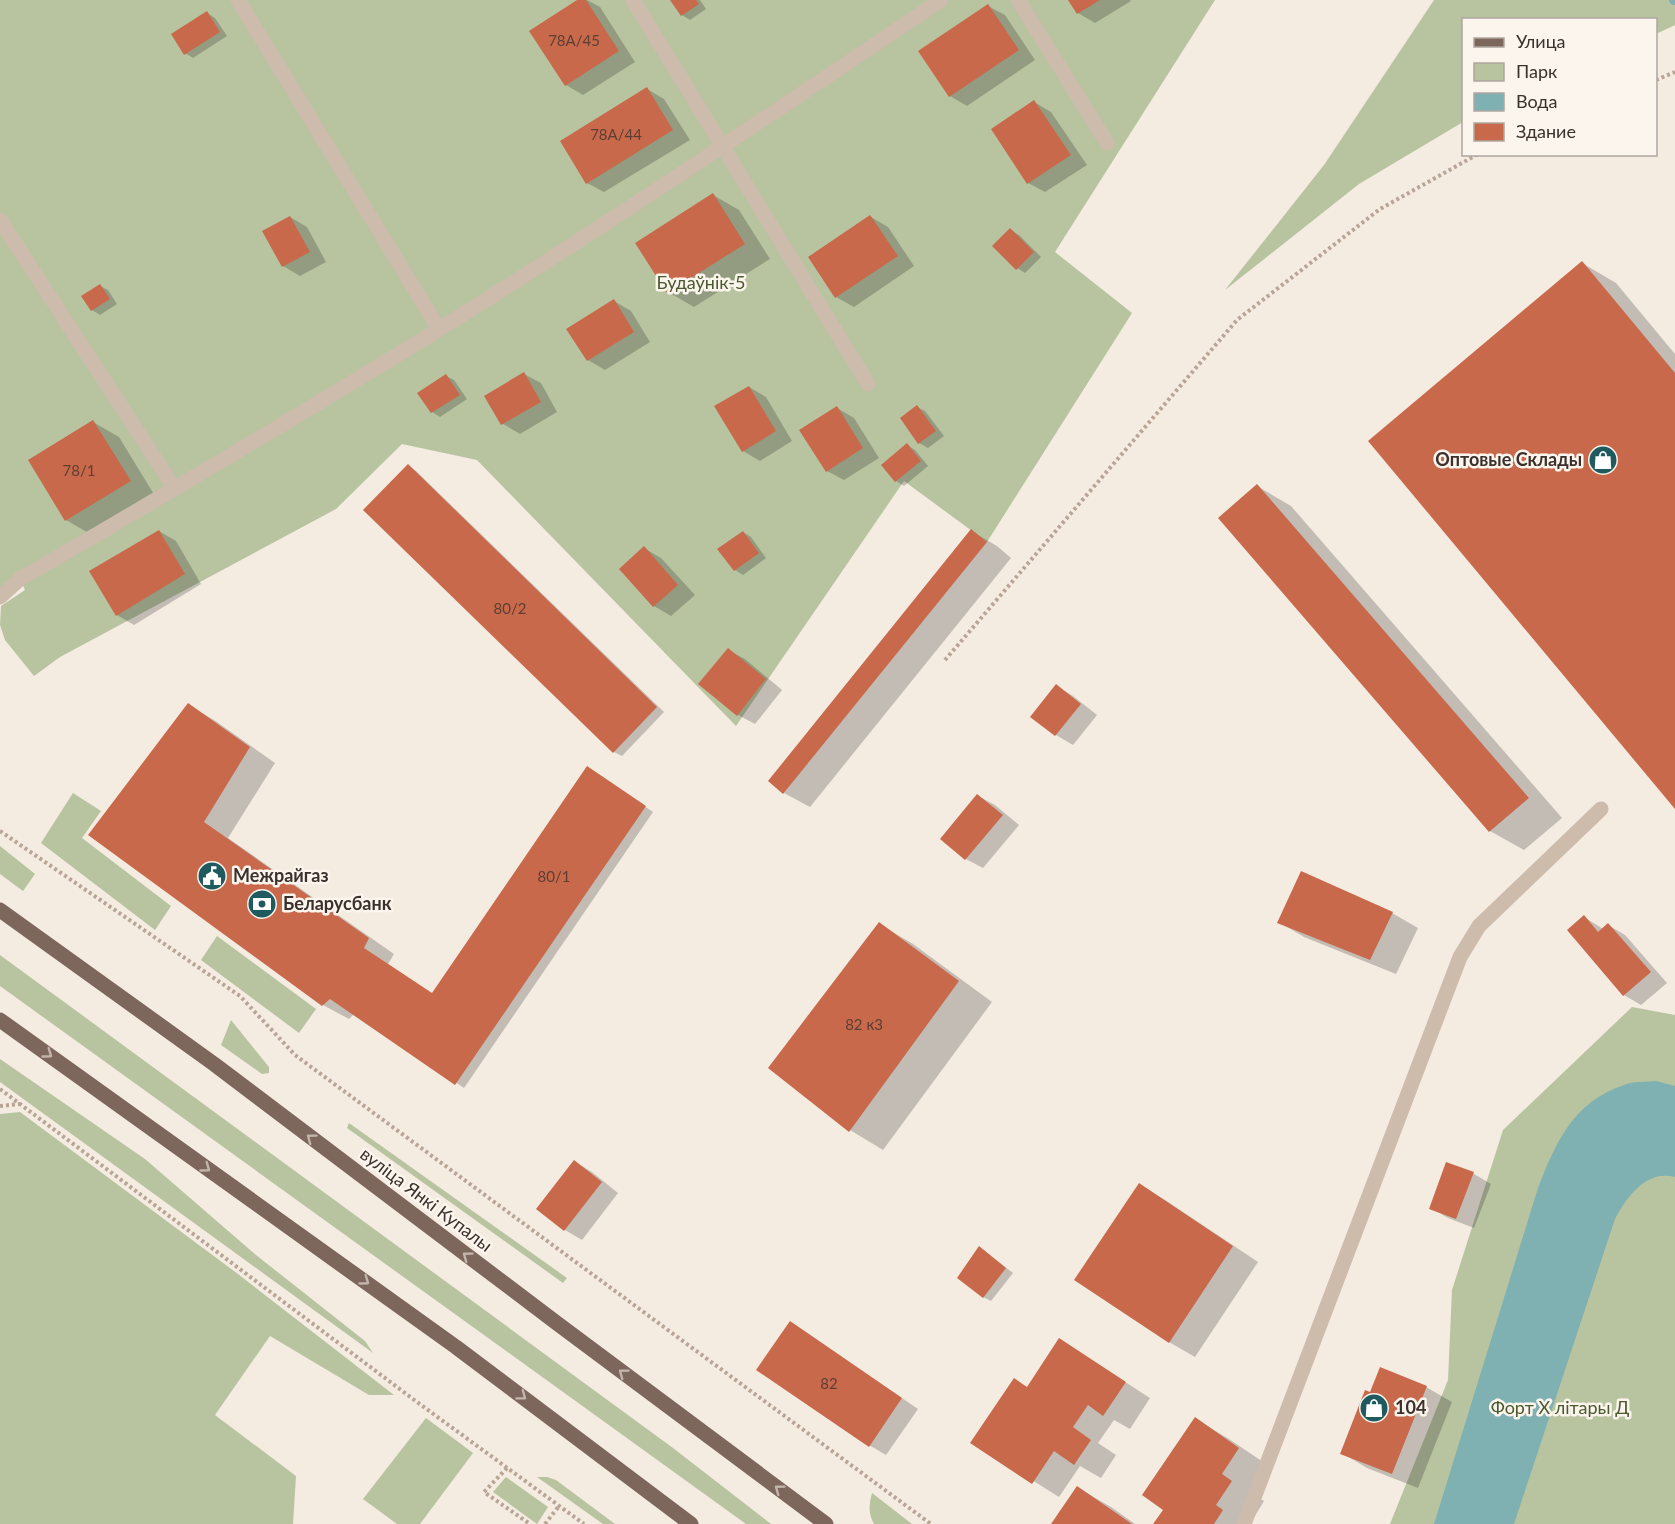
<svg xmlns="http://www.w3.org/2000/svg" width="1675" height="1524" font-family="Lato,sans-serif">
<rect width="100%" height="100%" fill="#f4ebe1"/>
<g fill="#b8c4a0">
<polygon points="0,0 1215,0 1055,252 1132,313 987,542 904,481 736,726 477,460 402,444 336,509 60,657 34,676 5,640 0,625 1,606 25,590 20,579 0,588"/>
<polygon points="1434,0 1675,0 1675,25 1656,34 1656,20 1464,20 1463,122 1359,184 1225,290 1324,165"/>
<polygon points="73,793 101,811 82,838 171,906 155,930 41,843"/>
<polygon points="0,846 35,874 23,891 0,874"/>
<polygon points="217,936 316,1009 299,1033 201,960"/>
<polygon points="0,955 673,1448 771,1524 746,1524 0,986"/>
<polygon points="1632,1007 1675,1015 1675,1524 1390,1524 1448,1380 1452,1290 1503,1130"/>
<polygon points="231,1020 269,1067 269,1073 262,1074 221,1045"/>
<polygon points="0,1059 145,1159 256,1255 365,1341 373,1353 0,1082"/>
<polygon points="20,1112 238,1274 394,1395 369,1395 270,1336 215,1415 296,1476 293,1524 0,1524 0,1114"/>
<polygon points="349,1123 567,1278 563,1283 347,1128"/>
<polygon points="426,1418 473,1453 420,1524 397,1524 363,1499"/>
<polygon points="506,1477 548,1507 537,1524 493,1492"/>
<polygon points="537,1477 547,1477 556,1480 615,1524 603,1524"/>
<path d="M872,1493L912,1524H874C868,1513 869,1505 872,1493Z"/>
</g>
<path fill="#7fb0b2" d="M1656,1081L1675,1086V1177C1646,1169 1626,1198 1615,1219L1514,1524H1434L1538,1188C1556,1142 1573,1102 1624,1085C1633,1081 1646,1082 1656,1081Z"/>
<g fill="#0003">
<polygon points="579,0 587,0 600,7 635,62 583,95 566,85"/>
<polygon points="672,0 700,0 706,9 690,20 682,15"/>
<polygon points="1070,0 1130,0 1131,1 1095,23 1078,13"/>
<polygon points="988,6 1005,15 1035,60 967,106 950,96"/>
<polygon points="207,13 215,18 227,36 193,58 185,53"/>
<polygon points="647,89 664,99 690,140 604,192 587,183"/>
<polygon points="1034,102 1051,112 1087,165 1045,192 1028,183"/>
<polygon points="713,195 739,210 770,259 694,307 668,292"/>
<polygon points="290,217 307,227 326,262 300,276 283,266"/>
<polygon points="871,217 888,227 914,266 854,307 836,297"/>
<polygon points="1011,230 1019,235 1041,257 1025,273 1017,268"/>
<polygon points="1582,263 1616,283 1675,354 1675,807"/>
<polygon points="100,286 108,290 117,304 100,315 92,310 84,296"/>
<polygon points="614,301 631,311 650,342 605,370 588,360"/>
<polygon points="524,374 541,383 557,412 520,434 503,424 486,396"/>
<polygon points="446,376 454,380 467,399 440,417 432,412"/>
<polygon points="749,387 766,397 792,441 760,461 743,451"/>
<polygon points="917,407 925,411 944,436 928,448 919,443"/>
<polygon points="837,408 854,418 879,458 844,480 827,471"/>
<polygon points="93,422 119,437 155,496 92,535 66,520"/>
<polygon points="907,445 915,450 928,466 904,486 896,481"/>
<polygon points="408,466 416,471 664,712 622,756 614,752"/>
<polygon points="1257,486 1291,506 1562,818 1524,850 1490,831"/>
<polygon points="159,531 176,541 201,584 134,625 117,615"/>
<polygon points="971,531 997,546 1011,558 810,807 784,793"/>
<polygon points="743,532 751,537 766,558 743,575 735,570"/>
<polygon points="644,548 661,558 695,595 671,616 654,606 621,569"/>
<polygon points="728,650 745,659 782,690 755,724 738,715"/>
<polygon points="1056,686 1073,696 1097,715 1073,745 1056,735"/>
<polygon points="188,705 214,720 275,763 228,838 394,954 388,964 433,995 596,773 653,812 464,1088 354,1014 349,1019 323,1005 90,834"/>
<polygon points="978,796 995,805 1019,825 983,868 966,859"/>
<polygon points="1392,913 1418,928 1396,974 1304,937 1279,922"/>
<polygon points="1584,917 1603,929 1608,925 1625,935 1667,983 1641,1005 1624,995"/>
<polygon points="879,924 913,944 992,1002 883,1150 850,1130"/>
<polygon points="575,1162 592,1172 618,1193 582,1240 565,1230 538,1209"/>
<polygon points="1447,1164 1474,1174 1491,1184 1474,1228 1448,1218 1431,1208"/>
<polygon points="1139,1185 1165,1200 1258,1262 1195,1357 1169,1342"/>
<polygon points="987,1253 1013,1273 991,1301 983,1297"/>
<polygon points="807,1333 918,1409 886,1455 869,1445"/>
<polygon points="1060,1340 1150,1398 1130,1429 1114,1420 1098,1443 1116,1455 1101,1478 1080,1466 1059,1497 973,1443 1028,1388"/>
<polygon points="1426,1387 1452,1402 1418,1488 1367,1468 1342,1453 1371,1394"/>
<polygon points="1195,1419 1229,1439 1272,1468 1254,1495 1264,1501 1250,1524 1155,1524 1165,1510"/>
<polygon points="1078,1488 1111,1507 1135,1524 1053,1524"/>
</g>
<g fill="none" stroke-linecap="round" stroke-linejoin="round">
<polyline stroke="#7fb0b2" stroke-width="10" points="1674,0 1675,0"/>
</g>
<g fill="#c8694b">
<polygon points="577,0 586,0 619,51 565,86 529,31"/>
<polygon points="670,0 696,0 699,4 681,16"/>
<polygon points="1068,0 1100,0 1077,14"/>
<polygon points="988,4 1019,50 949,97 918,51"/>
<polygon points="207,11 220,32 184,55 171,34"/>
<polygon points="647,87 673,130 586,184 560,141"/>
<polygon points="1034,100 1071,155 1027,184 991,129"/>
<polygon points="713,193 745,244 667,293 635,243"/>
<polygon points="870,215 898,256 835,298 808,257"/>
<polygon points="290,216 310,252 282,267 262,231"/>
<polygon points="1010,228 1034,252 1016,270 992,246"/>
<polygon points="1582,261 1675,373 1675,809 1368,441"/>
<polygon points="100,284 110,299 91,311 81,296"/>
<polygon points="614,299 634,332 587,361 566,329"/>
<polygon points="524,372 541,402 501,425 484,396"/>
<polygon points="446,374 460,395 431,413 417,393"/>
<polygon points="749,386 776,431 742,452 714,406"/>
<polygon points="917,405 936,431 918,444 900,418"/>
<polygon points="837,406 863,448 826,472 799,430"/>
<polygon points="93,420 131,481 65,521 28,460"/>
<polygon points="907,443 921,461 895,482 881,465"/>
<polygon points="408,464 657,707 613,753 363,510"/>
<polygon points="1257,484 1529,798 1489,832 1218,518"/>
<polygon points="971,529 987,542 783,794 768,781"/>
<polygon points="159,530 185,574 116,616 89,571"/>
<polygon points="743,531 759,553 734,571 717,549"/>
<polygon points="644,546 678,585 653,607 619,569"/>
<polygon points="728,648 766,679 737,716 698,684"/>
<polygon points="1056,684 1081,704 1055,736 1030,717"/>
<polygon points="188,703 250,747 204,822 369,938 364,948 432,993 587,766 646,806 455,1085 330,999 322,1006 88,835"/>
<polygon points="977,794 1003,815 965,860 940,839"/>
<polygon points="1301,871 1393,912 1370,960 1277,923"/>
<polygon points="1584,915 1598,932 1608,923 1651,972 1623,996 1567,930"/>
<polygon points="879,922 959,981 849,1132 768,1068"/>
<polygon points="574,1160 602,1182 564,1231 536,1209"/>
<polygon points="1446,1162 1474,1172 1456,1219 1429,1209"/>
<polygon points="1139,1183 1233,1246 1169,1343 1074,1280"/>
<polygon points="979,1246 1006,1268 983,1298 957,1278"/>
<polygon points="790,1321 902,1398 869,1447 756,1370"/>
<polygon points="1059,1338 1126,1382 1103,1416 1088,1405 1073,1427 1091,1440 1074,1465 1054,1451 1032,1484 970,1443 1014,1378 1027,1387"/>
<polygon points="1380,1367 1427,1386 1392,1474 1340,1454 1365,1390 1370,1392"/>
<polygon points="1195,1417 1239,1448 1222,1474 1232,1481 1216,1505 1223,1510 1214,1524 1153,1524 1163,1510 1142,1495"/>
<polygon points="1077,1486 1132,1524 1051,1524"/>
</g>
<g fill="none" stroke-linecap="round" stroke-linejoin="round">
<g stroke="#b9a596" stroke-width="4" stroke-dasharray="3 3" stroke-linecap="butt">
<polyline points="1656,80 1675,72"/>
<polyline points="945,660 1237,320 1380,209 1478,154"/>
<polyline points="0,831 240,996 295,1055 931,1524"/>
<polyline points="0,1089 417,1402 584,1524"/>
<polyline points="0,1106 20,1104"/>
<polyline points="507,1468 484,1492 530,1524"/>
<polyline points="545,1524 559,1506"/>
</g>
<g stroke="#cdbbac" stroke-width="15">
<polyline points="238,0 439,329"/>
<polyline points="633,0 868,384"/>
<polyline points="1018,0 1107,143"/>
<polyline points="0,220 175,489"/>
<path d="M0,597L20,579C160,498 300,415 438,330C608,224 775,112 941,0"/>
<polyline points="1244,1524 1460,957 1479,926 1601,809"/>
</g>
<g stroke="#7d675c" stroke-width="15">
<polyline points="0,910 214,1064 558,1324 826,1524"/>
<polyline points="0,1020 456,1347 691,1524"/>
</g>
</g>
<defs><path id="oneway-chevron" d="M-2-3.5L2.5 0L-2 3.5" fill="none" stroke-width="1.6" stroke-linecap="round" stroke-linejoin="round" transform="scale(1.5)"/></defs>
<g stroke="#c2b5ac">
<use href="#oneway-chevron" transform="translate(48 1054) rotate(36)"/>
<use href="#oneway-chevron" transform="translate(311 1138) rotate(-143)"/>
<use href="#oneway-chevron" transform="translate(206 1168) rotate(36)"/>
<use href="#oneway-chevron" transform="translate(467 1256) rotate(-143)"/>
<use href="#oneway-chevron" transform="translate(365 1281) rotate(36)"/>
<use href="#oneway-chevron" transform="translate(623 1373) rotate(-143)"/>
<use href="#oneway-chevron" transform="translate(522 1396) rotate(37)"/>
<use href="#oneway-chevron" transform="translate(779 1489) rotate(-143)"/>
</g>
<defs>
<g id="shop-disc" transform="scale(1.5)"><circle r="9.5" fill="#1f5a5e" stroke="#fbf5ee"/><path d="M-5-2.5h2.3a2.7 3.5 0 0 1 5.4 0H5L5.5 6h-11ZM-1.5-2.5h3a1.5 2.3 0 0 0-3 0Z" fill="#fff"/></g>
<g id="civic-disc" transform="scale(1.5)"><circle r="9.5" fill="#1f5a5e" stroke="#fbf5ee"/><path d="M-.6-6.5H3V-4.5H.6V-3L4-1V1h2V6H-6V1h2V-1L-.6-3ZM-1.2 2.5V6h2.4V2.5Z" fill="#fff"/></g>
<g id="bank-disc" transform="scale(1.5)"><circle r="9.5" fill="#1f5a5e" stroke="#fbf5ee"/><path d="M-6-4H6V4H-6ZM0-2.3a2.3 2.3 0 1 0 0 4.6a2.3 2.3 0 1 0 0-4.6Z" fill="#fff"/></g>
</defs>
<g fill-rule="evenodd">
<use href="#shop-disc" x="1603" y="460"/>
<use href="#civic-disc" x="212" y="876"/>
<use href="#bank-disc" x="262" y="904"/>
<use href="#shop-disc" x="1374" y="1408"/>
</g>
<g text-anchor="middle" stroke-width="5" stroke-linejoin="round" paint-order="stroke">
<g font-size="15" fill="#5e3e33">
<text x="574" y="46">78А/45</text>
<text x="616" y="140">78А/44</text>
<text x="79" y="476">78/1</text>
<text x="510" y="614">80/2</text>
<text x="554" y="882">80/1</text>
<text x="864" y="1030">82 к3</text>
<text x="829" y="1389">82</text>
</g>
<g font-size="18" fill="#4a5a2e" stroke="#fbf5ee">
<text x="701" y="289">Будаўнік-5</text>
<text x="1560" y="1414">Форт X літары Д</text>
</g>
<g font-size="18" font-weight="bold" fill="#3b302b" stroke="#fbf5ee" text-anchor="start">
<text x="1582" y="466" text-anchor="end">Оптовые Склады</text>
<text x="233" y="882">Межрайгаз</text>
<text x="283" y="910">Беларусбанк</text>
<text x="1395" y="1414">104</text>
</g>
<g font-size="18" fill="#3b302b" stroke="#fbf5ee">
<text transform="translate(426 1200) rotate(37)" y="6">вуліца Янкі Купалы</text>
</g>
</g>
<rect x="1462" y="18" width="195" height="138" fill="#fbf5ee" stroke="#aea6a0" stroke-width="1.5"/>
<rect x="1474" y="38" width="30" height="9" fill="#7d675c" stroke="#aea6a0" stroke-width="1.5"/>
<text x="1516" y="48" font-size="18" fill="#3b302b">Улица</text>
<rect x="1474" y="63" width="30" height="18" fill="#b8c4a0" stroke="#aea6a0" stroke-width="1.5"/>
<text x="1516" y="78" font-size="18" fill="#3b302b">Парк</text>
<rect x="1474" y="93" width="30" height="18" fill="#7fb0b2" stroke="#aea6a0" stroke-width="1.5"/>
<text x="1516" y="108" font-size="18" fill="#3b302b">Вода</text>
<rect x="1474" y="123" width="30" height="18" fill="#c8694b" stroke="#aea6a0" stroke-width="1.5"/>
<text x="1516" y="138" font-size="18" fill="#3b302b">Здание</text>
</svg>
